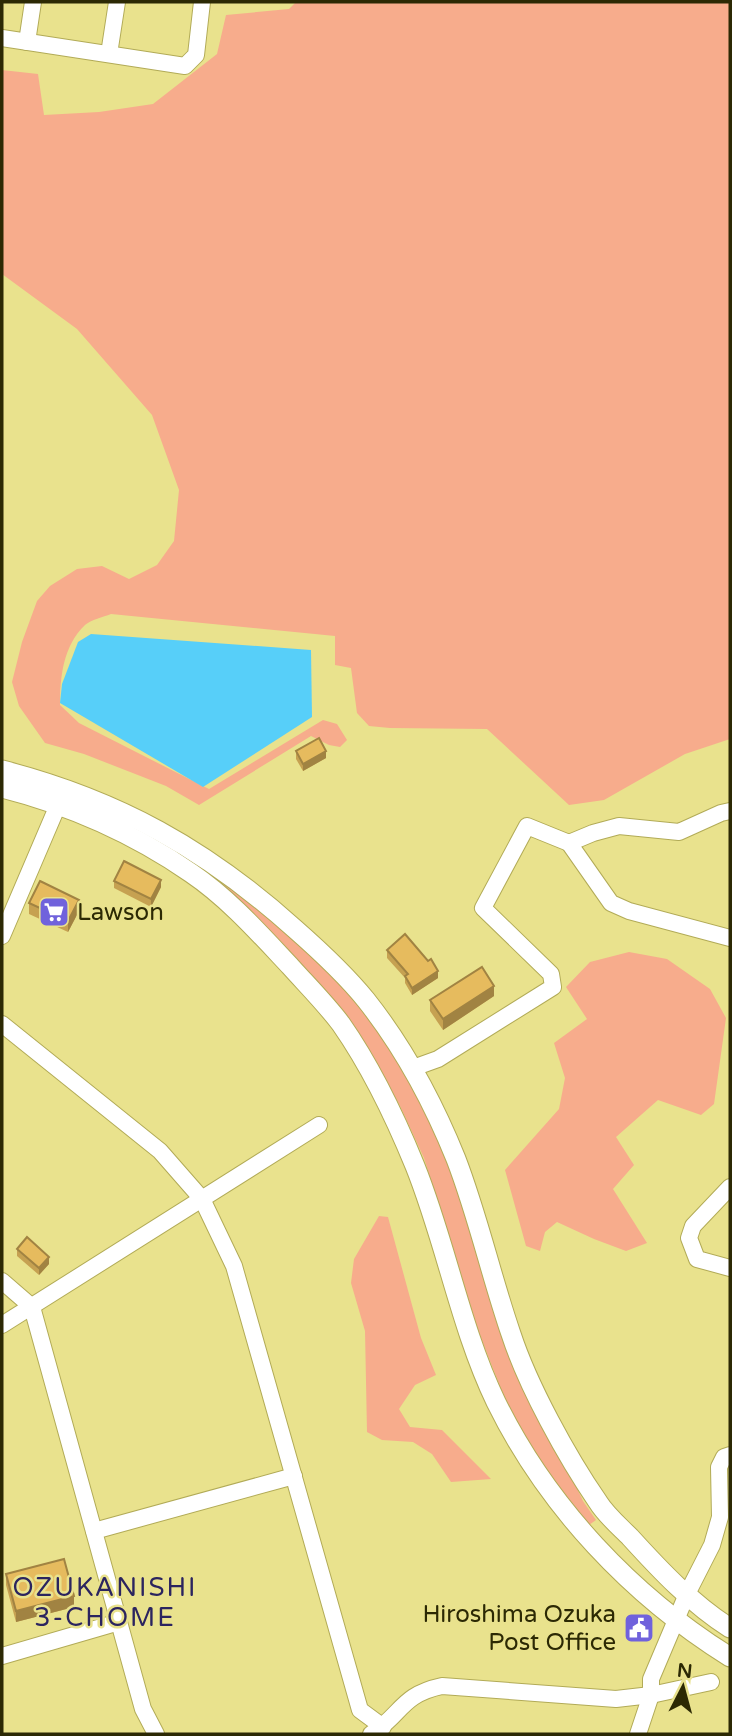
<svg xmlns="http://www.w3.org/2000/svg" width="732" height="1736" font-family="'Varela Round',sans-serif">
<rect width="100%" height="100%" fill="#e9e28d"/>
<g fill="#f7ac8c">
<path d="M296,2H730V739L685,754L604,800L569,805L487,729L390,728L369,726L357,713L351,668L335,665V636L111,614C103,617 91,620 85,625C63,646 60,677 60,705L79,723L209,789L323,720L337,724L347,740L340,747L329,745L311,736L199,805L166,786L84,754L45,743L19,706L12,682L22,642L37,601L50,586L77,569L102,566L129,579L157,565L174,541L179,490L152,415L77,329L2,274V70L38,74L44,115L99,112L153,104L217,54L226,15L289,9Z"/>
<path d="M181,850C259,902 344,976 396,1054C432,1107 452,1168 475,1227C505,1307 536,1386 566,1465L583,1501L596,1520L589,1525L543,1468L508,1407L477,1328L424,1158L399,1104L374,1061L179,855Z"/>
<polygon points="629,952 667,959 710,989 726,1018 714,1104 701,1115 658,1100 616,1137 634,1165 613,1189 647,1243 626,1251 594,1239 557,1222 545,1232 540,1251 526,1246 505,1170 559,1109 565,1078 554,1043 587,1019 566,987 590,962"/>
<polygon points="379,1216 388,1217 421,1338 436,1375 415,1385 399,1409 410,1427 442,1430 491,1479 451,1482 432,1454 413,1442 382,1440 367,1432 365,1331 351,1283 354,1259"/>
</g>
<polygon fill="#57cff9" points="91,634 311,650 312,717 203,787 60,703 62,684 78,642"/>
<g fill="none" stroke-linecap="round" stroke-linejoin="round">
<g stroke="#b2ab57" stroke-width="18">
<g id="minor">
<polyline points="2,38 185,66 196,55 202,2"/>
<polyline points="27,42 33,2"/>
<polyline points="109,54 117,2"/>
<polyline points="569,843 611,903 629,911 730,938"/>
<polyline points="2,936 58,805"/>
<polyline points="2,1024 160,1151 202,1199 234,1266 360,1710 383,1727"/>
<polyline points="413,1068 438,1059 553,987 551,974 483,908 527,826 569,843 593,833 619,826 679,832 721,813 730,811"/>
<polyline points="730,1187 693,1226 689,1238 697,1259 730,1268"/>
<polyline points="2,1281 32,1307 143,1709 156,1734"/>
<polyline points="2,1325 319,1125"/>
<polyline points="94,1531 294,1476"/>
<polyline points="2,1656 119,1622"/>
<path d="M371,1734C402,1715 400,1695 442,1686L616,1699L651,1695L711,1682"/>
<polyline points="638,1734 651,1695 651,1679 687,1594 712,1545 720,1517 719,1467 724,1457 730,1455"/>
</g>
</g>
<g stroke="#b2ab57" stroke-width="21">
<g id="tertiary">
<path d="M2,770C118,800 206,849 295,929C320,951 345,974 366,1000C404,1048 433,1102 456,1159C478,1216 491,1276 511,1334C528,1386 567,1457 598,1502C606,1515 619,1526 630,1537C660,1570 692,1604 730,1628"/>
<path d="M2,788C69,805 133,833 191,873C228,898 259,933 290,966C307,985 326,1004 341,1024C371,1067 395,1117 415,1166C446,1243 460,1327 496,1402C547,1506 632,1596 730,1657"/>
</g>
</g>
<use href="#minor" stroke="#fff" stroke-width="16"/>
<use href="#tertiary" stroke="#fff" stroke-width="19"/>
</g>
<g fill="#c6a151">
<polygon points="296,751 326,758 303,771 296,759"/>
<polygon points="114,881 161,887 151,907 114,888"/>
<polygon points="29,903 79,911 68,932 29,914"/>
<polygon points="387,950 438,978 412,995 405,983 405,978 387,958"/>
<polygon points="494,996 443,1030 430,1011 430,1000"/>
<polygon points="17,1249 49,1264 39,1275 17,1256"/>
<polygon points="6,1574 74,1607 16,1622 6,1585"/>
</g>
<g fill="#a18342">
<polygon points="326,751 326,758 303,771 303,764"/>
<polygon points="161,880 161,887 151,907 151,899"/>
<polygon points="79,900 79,911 68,932 68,921"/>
<polygon points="438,971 438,978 412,995 412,988"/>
<polygon points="494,986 494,996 443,1030 443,1019"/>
<polygon points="49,1257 49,1264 39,1275 39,1268"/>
<polygon points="74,1596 74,1607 16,1622 16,1611"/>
</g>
<g fill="#e6bb5e" stroke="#a18342" stroke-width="2">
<polygon points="319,738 326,751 303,764 296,751"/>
<polygon points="124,861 161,880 151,899 114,881"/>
<polygon points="40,881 79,900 68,921 29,903"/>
<polygon points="405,934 428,961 431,959 438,971 412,988 405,976 408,974 387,950"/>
<polygon points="482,967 494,986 443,1019 430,1000"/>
<polygon points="27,1237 49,1257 39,1268 17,1249"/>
<polygon points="64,1559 74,1596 16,1611 6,1574"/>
</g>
<defs>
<g id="supermarket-square" transform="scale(1.575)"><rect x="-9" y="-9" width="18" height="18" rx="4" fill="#7062dc" stroke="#e9e28d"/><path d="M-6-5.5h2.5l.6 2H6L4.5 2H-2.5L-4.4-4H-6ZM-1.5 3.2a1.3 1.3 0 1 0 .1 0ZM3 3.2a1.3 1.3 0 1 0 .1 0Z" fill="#fff"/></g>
<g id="civic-square" transform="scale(1.575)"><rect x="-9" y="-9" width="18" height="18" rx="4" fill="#7062dc" stroke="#e9e28d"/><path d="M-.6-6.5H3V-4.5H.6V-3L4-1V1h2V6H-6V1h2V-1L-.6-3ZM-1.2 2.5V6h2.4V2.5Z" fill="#fff"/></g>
</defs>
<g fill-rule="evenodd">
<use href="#supermarket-square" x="54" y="912"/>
<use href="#civic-square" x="639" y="1628"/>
</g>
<g text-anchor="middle" stroke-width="5" stroke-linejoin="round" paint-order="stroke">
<g font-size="24" fill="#2c2904" stroke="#e9e28d" text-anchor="start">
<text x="77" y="920">Lawson</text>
<text x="616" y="1622" text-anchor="end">Hiroshima Ozuka<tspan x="616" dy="28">Post Office</tspan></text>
</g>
<g font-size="26" letter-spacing="2" fill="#2b245f" stroke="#e9e28d">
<text x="105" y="1596">OZUKANISHI<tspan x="105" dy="30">3-CHOME</tspan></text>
</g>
</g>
<rect width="732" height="1736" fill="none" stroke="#2c2904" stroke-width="7"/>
<g transform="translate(683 1687) rotate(6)" stroke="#e9e28d" stroke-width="5" paint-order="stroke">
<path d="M0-5L12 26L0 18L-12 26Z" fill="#2c2904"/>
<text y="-10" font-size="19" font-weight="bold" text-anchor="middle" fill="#2c2904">N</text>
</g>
</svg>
